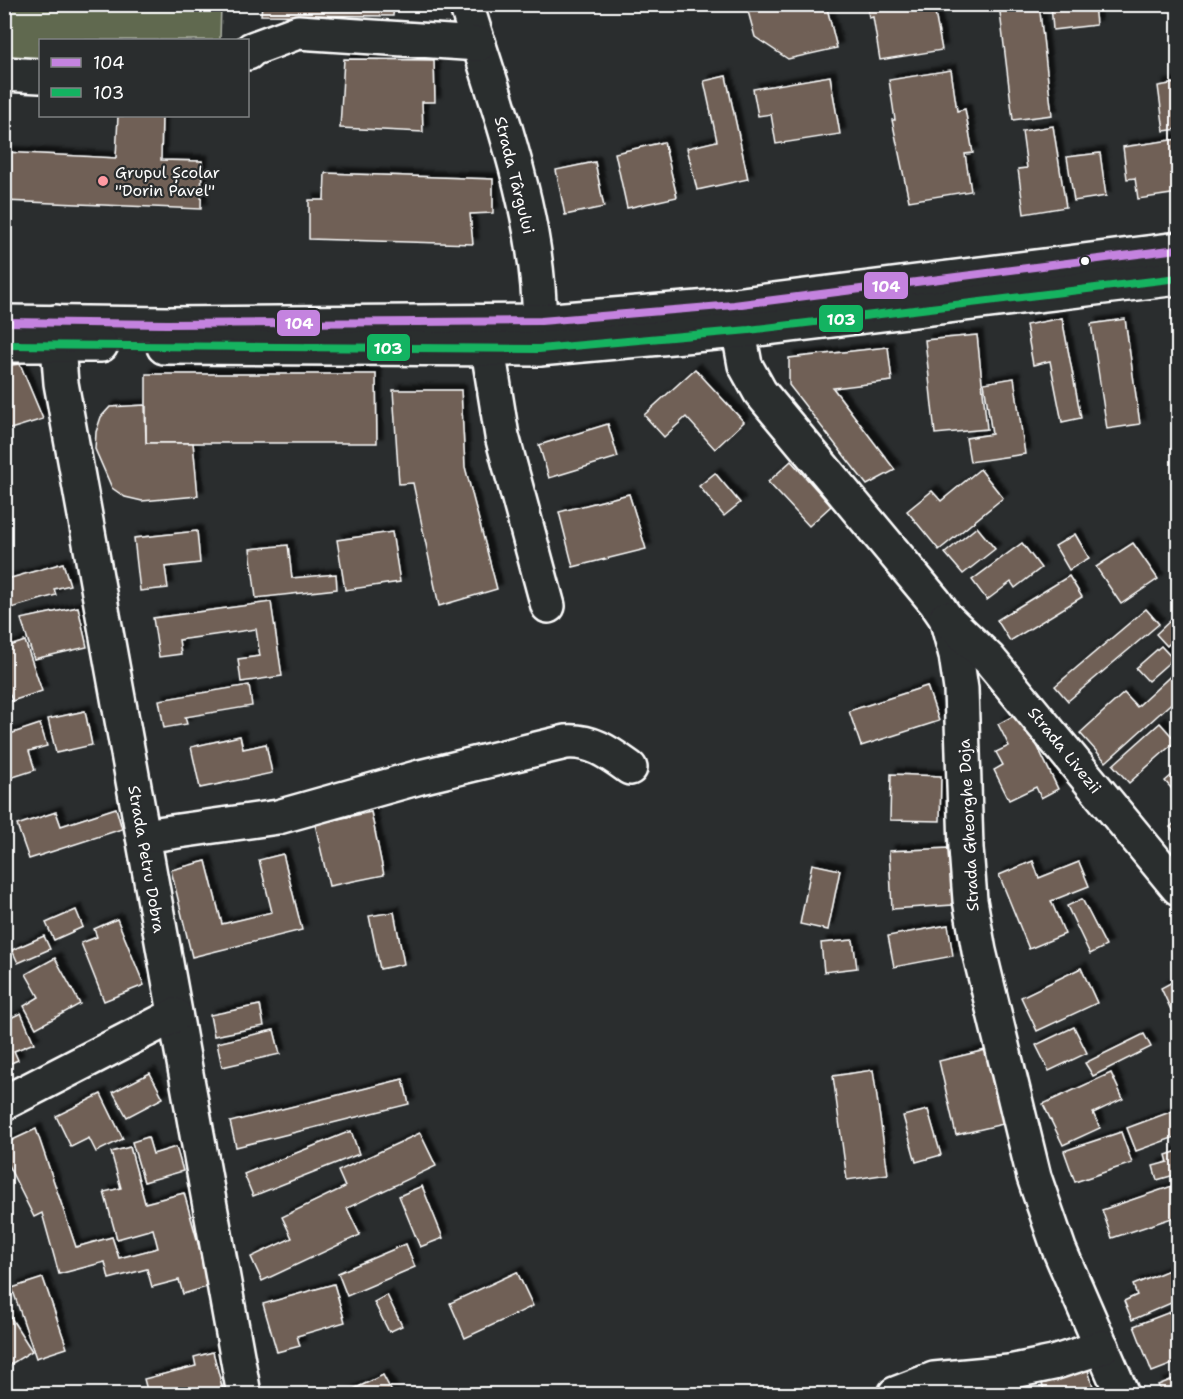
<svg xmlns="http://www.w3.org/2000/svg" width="1183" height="1399" font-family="'Shantell Sans',sans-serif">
<defs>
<filter id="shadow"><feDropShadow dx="5.5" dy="-5.5" stdDeviation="1.5" flood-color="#0009"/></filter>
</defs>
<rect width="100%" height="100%" fill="#2a2d2e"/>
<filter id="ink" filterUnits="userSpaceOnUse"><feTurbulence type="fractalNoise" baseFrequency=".0167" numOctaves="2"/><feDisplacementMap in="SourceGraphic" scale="12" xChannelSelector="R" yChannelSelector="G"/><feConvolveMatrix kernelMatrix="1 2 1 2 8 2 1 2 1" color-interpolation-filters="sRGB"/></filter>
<g filter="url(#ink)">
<polygon fill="#606950" stroke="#b0b4a8" stroke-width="1.5" points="5,5 221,5 220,40 40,40 40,60 5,59"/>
<g fill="#6f6156" stroke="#fff" stroke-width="1.5" filter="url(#shadow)">
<polygon points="262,4 394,4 393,16 261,15"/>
<polygon points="746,4 826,4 837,48 788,59 755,37"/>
<polygon points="867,4 942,4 944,12 935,13 942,50 880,60 873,17 869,18"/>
<polygon points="999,4 1039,4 1052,115 1013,120"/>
<polygon points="1051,4 1094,4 1096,25 1053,30"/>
<polygon points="344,59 434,60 435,102 422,102 423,132 340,128"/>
<polygon points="951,70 957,111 965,109 973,153 965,154 971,191 909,201 892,120 895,120 889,80"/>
<polygon points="726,76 748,179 697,190 687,148 717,141 704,81"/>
<polygon points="830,76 840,134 776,144 771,114 758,116 753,89"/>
<polygon points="1176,83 1178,129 1164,131 1158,86"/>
<polygon points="118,116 162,116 161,160 202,161 201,209 4,201 4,152 116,158"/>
<polygon points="1053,126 1066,207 1024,214 1018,169 1027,168 1022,131"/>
<polygon points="1178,139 1178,193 1138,199 1135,178 1127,179 1123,147"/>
<polygon points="664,142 677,197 627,208 615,153"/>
<polygon points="1100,153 1106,196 1074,201 1067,157"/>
<polygon points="595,162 604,207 565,215 556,170"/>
<polygon points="325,173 493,179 493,213 470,214 473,244 309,239 309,200 324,200"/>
<polygon points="1178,308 1178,337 1177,337 1172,309"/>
<polygon points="1062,318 1081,418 1062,422 1050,361 1033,365 1026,325"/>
<polygon points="1125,319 1140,424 1107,429 1091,324"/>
<polygon points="977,335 987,429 935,434 925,340"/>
<polygon points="888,347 892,381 833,388 895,470 867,485 789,385 789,358"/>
<polygon points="20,364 43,419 4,431 4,366"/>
<polygon points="695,369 744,422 715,449 686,417 664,437 644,415"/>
<polygon points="146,374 376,374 377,443 146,443"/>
<polygon points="1014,378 1025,454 970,462 966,438 992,434 984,383"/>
<polygon points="393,390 461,390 465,467 497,589 439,606 413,483 399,484"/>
<polygon points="145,405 146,443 193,443 198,496 142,501 125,497 112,488 95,449 96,432 101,417 110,407"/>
<polygon points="608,424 618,457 549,478 539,445"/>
<polygon points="791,461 831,506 809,526 768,482"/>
<polygon points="980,469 1003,498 939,550 907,511 932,491 941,501"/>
<polygon points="715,473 740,503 724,516 699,486"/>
<polygon points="629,494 646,549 573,567 559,512"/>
<polygon points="977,527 995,549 963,574 945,553"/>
<polygon points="197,531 200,563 165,567 168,588 140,591 134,538"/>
<polygon points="392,532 400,582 345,590 337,540"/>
<polygon points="1075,534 1089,558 1069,570 1055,546"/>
<polygon points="1022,543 1041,568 1015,588 1011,582 987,600 972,580"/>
<polygon points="1133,543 1158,579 1121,604 1096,567"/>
<polygon points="288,545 292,578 336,574 337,589 256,598 250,549"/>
<polygon points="63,563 70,585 54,589 56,595 11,608 9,602 4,603 4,580"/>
<polygon points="1069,576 1082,597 1010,641 997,620"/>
<polygon points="271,602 282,676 241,682 238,659 260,656 256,629 179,640 181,654 159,657 153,618"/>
<polygon points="78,607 87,647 34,659 21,619"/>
<polygon points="1146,609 1159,624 1068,701 1055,686"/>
<polygon points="1171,620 1178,628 1178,635 1167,646 1156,634"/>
<polygon points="25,641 42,691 12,701 4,678 4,648"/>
<polygon points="1161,646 1173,659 1148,681 1136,668"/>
<polygon points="1177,670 1178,697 1106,762 1080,733 1124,693 1137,707"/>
<polygon points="249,685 252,706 185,717 187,724 164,728 159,700"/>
<polygon points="927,686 939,721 861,746 849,711"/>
<polygon points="85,711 92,745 56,753 48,719"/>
<polygon points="1021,712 1058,789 1041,798 1036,787 1009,800 994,770 1003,765 996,752 1009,746 998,724"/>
<polygon points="1160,723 1176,741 1129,783 1113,765"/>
<polygon points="40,724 47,746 29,751 35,770 4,780 4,736"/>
<polygon points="240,736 243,749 266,744 272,773 200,788 191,747"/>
<polygon points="1178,770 1178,796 1165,781"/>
<polygon points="891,774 941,776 940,821 890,820"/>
<polygon points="116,808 122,829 29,859 17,825 56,812 61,826"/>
<polygon points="371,812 384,875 329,886 315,824"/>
<polygon points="1178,820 1178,838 1170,827"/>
<polygon points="950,848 953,905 892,909 889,851"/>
<polygon points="283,854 302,930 192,957 171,870 206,861 222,924 272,912 259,860"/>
<polygon points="1033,861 1039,878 1079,862 1089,886 1051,901 1065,934 1029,949 999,875"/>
<polygon points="812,864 840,870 828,930 800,924"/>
<polygon points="1082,899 1106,946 1090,954 1067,906"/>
<polygon points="76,910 83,927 54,940 46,923"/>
<polygon points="394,912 404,964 380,969 369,916"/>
<polygon points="117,919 144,985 104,1001 81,943 97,937 94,929"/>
<polygon points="948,925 953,956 894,967 888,936"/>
<polygon points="44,936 50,949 18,963 12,950"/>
<polygon points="853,940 857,968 824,972 821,943"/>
<polygon points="55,958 80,1004 36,1028 24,1006 39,997 26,974"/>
<polygon points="1081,968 1097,1003 1037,1031 1021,997"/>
<polygon points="1178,979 1178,1009 1172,1012 1161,988"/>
<polygon points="260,1005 264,1026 214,1036 210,1015"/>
<polygon points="21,1013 34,1043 14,1051 18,1060 4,1066 4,1021"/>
<polygon points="1074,1027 1087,1053 1049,1071 1036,1045"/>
<polygon points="274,1030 280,1054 222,1067 217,1043"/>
<polygon points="1144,1034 1151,1047 1093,1076 1085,1063"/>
<polygon points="986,1050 1003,1124 956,1135 939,1061"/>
<polygon points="873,1070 888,1174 847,1180 833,1076"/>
<polygon points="150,1073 163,1098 127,1117 113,1092"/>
<polygon points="1111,1073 1123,1099 1093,1113 1100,1128 1063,1145 1043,1104"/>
<polygon points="403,1079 409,1104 236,1147 230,1122"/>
<polygon points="101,1094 123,1139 96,1152 89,1138 71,1147 56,1116"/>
<polygon points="1178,1109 1178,1136 1136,1151 1127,1128"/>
<polygon points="928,1110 941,1155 916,1162 903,1116"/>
<polygon points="36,1129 76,1247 112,1237 119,1258 158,1248 153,1229 117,1239 104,1192 121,1188 111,1152 130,1147 145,1203 184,1193 210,1286 183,1294 179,1280 152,1287 147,1269 109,1279 105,1262 59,1274 42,1213 34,1217 4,1157 4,1144"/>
<polygon points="351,1131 359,1154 253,1196 244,1174"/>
<polygon points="1121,1132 1132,1163 1075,1182 1064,1151"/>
<polygon points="420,1133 436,1166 347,1208 360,1235 262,1281 251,1257 292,1238 282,1217 345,1187 338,1171"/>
<polygon points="148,1137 153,1154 176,1147 183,1171 144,1182 132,1142"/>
<polygon points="1178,1151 1178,1174 1157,1180 1153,1166 1168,1162 1166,1155"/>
<polygon points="1178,1184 1178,1216 1112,1238 1102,1210"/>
<polygon points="422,1186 443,1238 420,1247 399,1196"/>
<polygon points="406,1244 415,1267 347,1296 338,1273"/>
<polygon points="1169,1270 1173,1281 1176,1279 1178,1284 1178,1300 1132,1320 1124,1301 1137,1295 1133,1285"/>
<polygon points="517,1272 533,1306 465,1338 450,1303"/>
<polygon points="43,1278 67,1348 36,1358 12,1288"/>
<polygon points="334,1284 345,1322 297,1336 300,1346 277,1352 263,1304"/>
<polygon points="387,1295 402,1326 389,1332 374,1302"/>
<polygon points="4,1307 32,1351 6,1367 4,1365"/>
<polygon points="1178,1309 1178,1362 1152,1372 1134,1326"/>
<polygon points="213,1352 224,1394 148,1394 144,1379 196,1366 194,1357"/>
<polygon points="1088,1370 1095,1393 1045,1394 1042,1384"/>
<polygon points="383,1375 393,1394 344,1394"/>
<polygon points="1178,1377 1178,1394 1162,1394 1158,1385"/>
</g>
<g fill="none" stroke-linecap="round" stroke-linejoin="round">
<g stroke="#fff" stroke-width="38">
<g id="minor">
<path d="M466,4C500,115 546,232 539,349"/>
<polyline points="248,53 252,49 298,32 479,44"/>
<polyline points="4,74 40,76"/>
<polyline points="734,305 745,365 760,392 935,602 946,618 956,655 961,689 966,848 970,900 979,951 1034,1177 1059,1249 1122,1394"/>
<polyline points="56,322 61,383 244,1394"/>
<polyline points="488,349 502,436 548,606"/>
<polyline points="946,618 989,659 1178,888"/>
<path d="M143,836L278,817L420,777L566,742C592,740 609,753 630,768"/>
<polyline points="4,1103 175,1015"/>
<polyline points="895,1394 934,1379 1009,1372 1053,1363 1102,1347"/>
</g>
</g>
<g stroke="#fff" stroke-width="38">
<g id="major">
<polyline points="4,322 167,324 541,321 734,305 1178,249"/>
<polyline points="4,345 101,345"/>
<polyline points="164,347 539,349 749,330 1178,278"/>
</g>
</g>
<use href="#minor" stroke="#2a2d2e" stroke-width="33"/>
<use href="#major" stroke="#2a2d2e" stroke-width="33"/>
<g stroke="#2a2d2e" stroke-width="12">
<polyline id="bus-1" points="4,322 167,324 541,321 734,305 1178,249"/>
</g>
<g stroke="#2a2d2e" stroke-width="12">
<polyline id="bus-2" points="4,345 539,349 749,330 1178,278"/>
</g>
<use href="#bus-1" stroke="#c483df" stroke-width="8"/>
<use href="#bus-2" stroke="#13b361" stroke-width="8"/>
</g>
</g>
<circle fill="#ff9aa2" stroke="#2a2d2e" stroke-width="2" cx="103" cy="181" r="6"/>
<circle fill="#fff" stroke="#2a2d2e" stroke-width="2" cx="1085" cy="261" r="5"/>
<g text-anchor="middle" stroke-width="4.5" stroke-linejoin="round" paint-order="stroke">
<g font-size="16" fill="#fff" stroke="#2a2d2e" text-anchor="start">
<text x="115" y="178">Grupul Școlar<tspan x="115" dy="18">"Dorin Pavel"</tspan></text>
</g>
<g font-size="16" fill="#fff" stroke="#2a2d2e">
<text transform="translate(515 175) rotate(76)" y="6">Strada Târgului</text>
<text transform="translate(1065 750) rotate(51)" y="6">Strada Livezii</text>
<text transform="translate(968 825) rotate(-93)" y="6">Strada Gheorghe Doja</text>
<text transform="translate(147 859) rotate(80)" y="6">Strada Petru Dobra</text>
</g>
</g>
<g stroke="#2a2d2e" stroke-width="2">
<rect x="863" y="271" width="46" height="29" rx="6" fill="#c483df"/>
<rect x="818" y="304" width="46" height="29" rx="6" fill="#13b361"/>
<rect x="276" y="309" width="45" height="28" rx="6" fill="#c483df"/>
<rect x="366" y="333" width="45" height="29" rx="6" fill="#13b361"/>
</g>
<g font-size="16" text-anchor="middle" font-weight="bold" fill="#fff">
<text x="886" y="292">104</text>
<text x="841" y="325">103</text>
<text x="299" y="329">104</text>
<text x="388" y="354">103</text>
</g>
<rect width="1183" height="1399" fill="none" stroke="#2a2d2e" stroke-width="24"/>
<rect x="12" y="12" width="1159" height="1375" fill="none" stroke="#fff" stroke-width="2" filter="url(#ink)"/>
<rect x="39" y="39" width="210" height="78" fill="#2a2d2e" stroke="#7f8182" stroke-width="1.5"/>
<rect x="51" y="58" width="30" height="9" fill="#c483df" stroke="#7f8182" stroke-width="1.5"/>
<text x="93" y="69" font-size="18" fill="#ffffff">104</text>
<rect x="51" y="88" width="30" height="9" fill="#13b361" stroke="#7f8182" stroke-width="1.5"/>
<text x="93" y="99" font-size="18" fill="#ffffff">103</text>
</svg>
